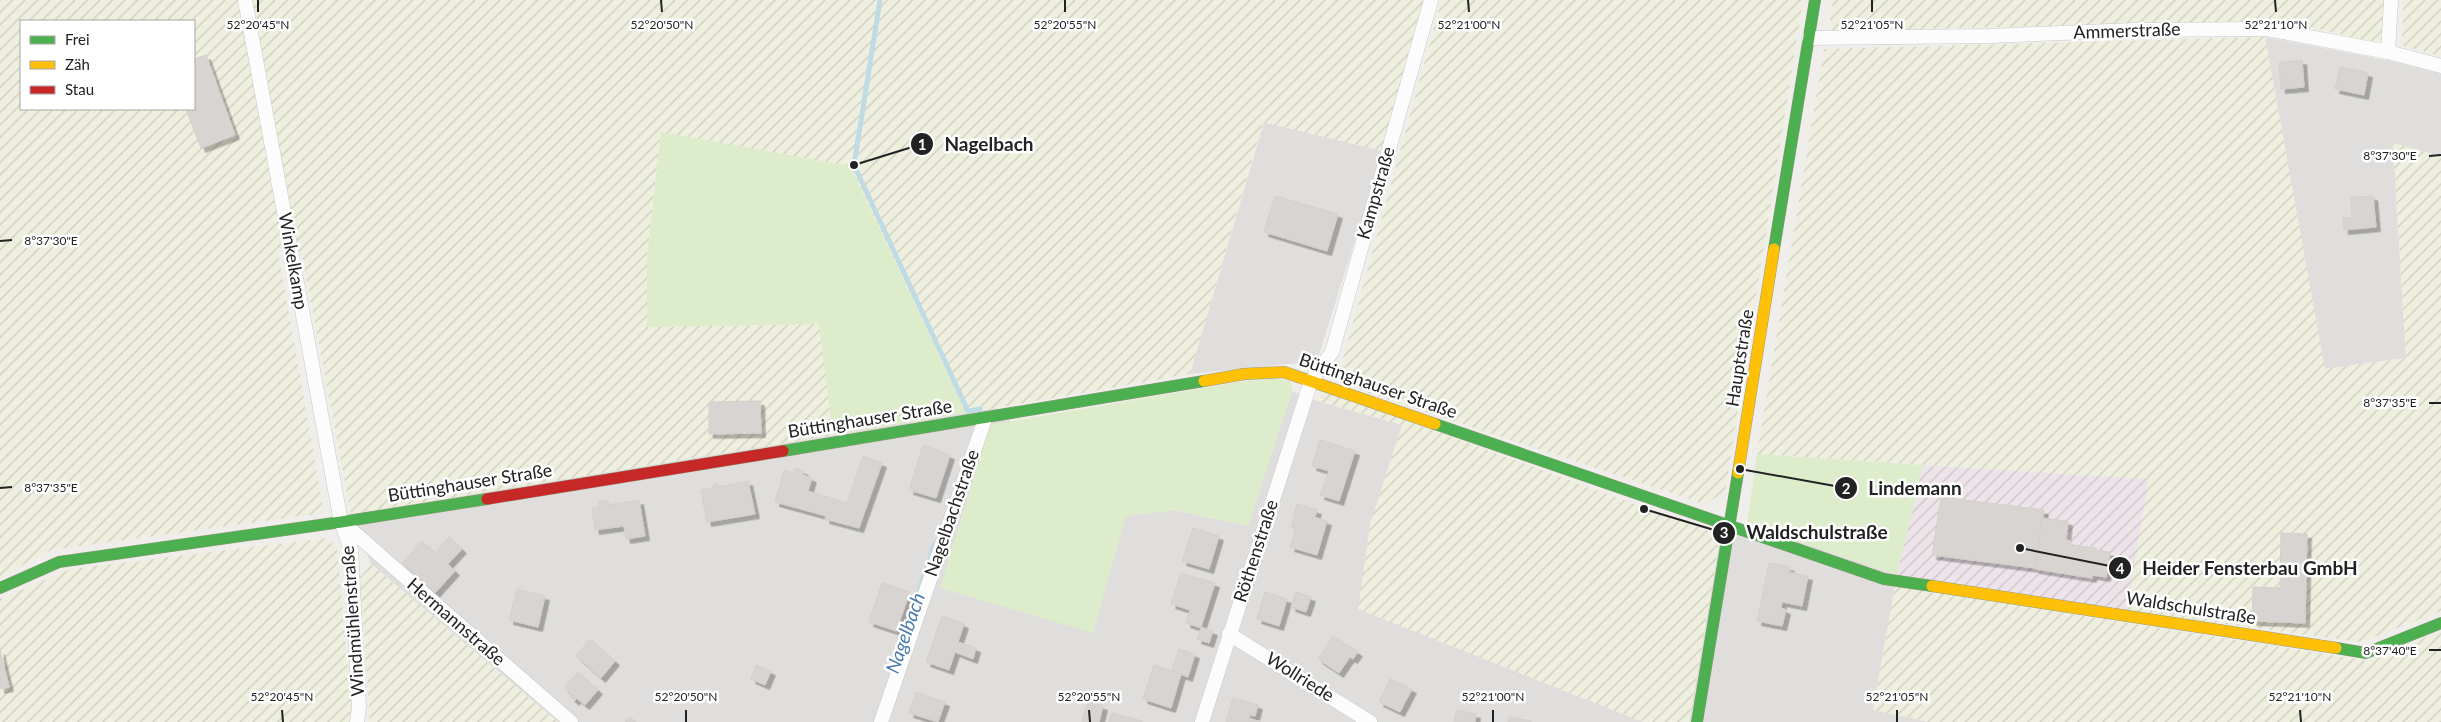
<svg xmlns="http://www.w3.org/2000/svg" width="2441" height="722" font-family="Lato,sans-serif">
<defs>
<pattern id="industrial-furrows" width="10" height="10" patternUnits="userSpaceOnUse" patternTransform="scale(1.25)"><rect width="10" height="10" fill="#ede4e9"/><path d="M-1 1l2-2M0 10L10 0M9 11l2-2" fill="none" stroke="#cbc3c8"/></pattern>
<pattern id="farmland-furrows" width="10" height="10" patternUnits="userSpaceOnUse" patternTransform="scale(1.25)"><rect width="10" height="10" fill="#efefdf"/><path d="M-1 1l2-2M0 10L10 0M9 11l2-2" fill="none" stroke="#cdcdbf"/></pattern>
<filter id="shadow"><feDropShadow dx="4.5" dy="4.5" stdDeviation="0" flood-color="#0004"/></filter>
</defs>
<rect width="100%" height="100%" fill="#f0eeeb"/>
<g fill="#dfdedc">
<polygon points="2265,37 2391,61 2441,74 2441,156 2393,144 2406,358 2324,369"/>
<polygon points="1264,122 1383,151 1317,361 1190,374"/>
<polygon points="1292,391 1315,400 1402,425 1370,525 1359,609 1643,722 558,722 371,564 351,514 995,408 1126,516 1174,510 1248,526"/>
<polygon points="1747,524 1897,575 1873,710 1929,722 1689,722 1720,539"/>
</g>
<polygon fill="url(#industrial-furrows)" points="1923,465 2149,479 2127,611 1897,575"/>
<g fill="url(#farmland-furrows)" fill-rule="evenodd">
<path d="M0,0H1803L1725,492L1705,504L1347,386L1341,366L1440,6L1424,0L1383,151L1263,122L1190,374L966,413L850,166L661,133L647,257V327L819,324L833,435L351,514L302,255L278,252L324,513L51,550L0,577ZM21,21H194V109H21Z"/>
<polygon points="1833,0 2385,0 2383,39 2374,42 2294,23 2260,21 1834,31 1829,27"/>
<polygon points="2403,0 2441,0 2441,56 2402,46"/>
<polygon points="2265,37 2325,369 2406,358 2393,143 2441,156 2441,611 2361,642 2127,611 2149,479 1757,454 1824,49"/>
<polygon points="1325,391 1709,531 1720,539 1689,722 1643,722 1358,609 1370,525 1402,425 1315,400"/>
<polygon points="327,538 337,549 352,713 350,722 0,722 0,599 71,569"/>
<polygon points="371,564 558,722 370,722 360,577"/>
<polygon points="1895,586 2368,661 2441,631 2441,722 1929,722 1873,710"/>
</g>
<g fill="#ddeccb">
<polygon points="661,132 850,166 966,413 833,435 819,324 647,327 647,257"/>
<polygon points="1267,377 1291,381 1292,391 1248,526 1174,510 1126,516 1093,633 940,588 990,425"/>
<polygon points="1757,454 1923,465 1897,575 1747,524"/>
</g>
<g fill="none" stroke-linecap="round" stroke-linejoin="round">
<g stroke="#bfdbe3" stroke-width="5">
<polyline points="880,0 854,165 968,411 980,409"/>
<polyline points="919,591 934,545"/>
</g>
</g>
<g fill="#d7d4d2" stroke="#d3d0cc" filter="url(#shadow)">
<polygon points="206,55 235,135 201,148 186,109 194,109 194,59"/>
<polygon points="2302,60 2304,87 2281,89 2279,63"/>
<polygon points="2340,67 2368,73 2364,95 2335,89"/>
<polygon points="1275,196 1338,214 1327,251 1264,232"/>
<polygon points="2373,196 2376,227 2344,230 2343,218 2352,217 2351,197"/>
<polygon points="760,401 761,433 709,434 709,402"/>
<polygon points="1320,440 1355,451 1339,501 1320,495 1329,471 1312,466"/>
<polygon points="923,445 950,455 936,498 909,490"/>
<polygon points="863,456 882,463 859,528 825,519 826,516 775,502 784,470 793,473 795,468 804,471 803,475 812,478 808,491 847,503"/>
<polygon points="748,481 755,514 707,522 701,490 712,488 712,485 718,483 718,487"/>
<polygon points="1941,497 2044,510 2035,568 1932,555"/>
<polygon points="608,500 608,505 639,500 645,536 626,539 624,526 595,530 592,508 600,506 599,501"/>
<polygon points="1297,504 1317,510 1315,517 1327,521 1317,555 1290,547 1296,528 1291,527"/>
<polygon points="2042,518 2068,521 2066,540 2071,541 2072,545 2096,548 2096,550 2110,552 2106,577 2092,575 2092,578 2035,569"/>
<polygon points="1193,528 1219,536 1209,569 1182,561"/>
<polygon points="2281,533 2307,534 2305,623 2252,621 2253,587 2280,588"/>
<polygon points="449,537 462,549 448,564 455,571 435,593 402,563 422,541 435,553"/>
<polygon points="1769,563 1790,567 1789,572 1808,576 1802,606 1782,602 1781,608 1786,610 1782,626 1757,621"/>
<polygon points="1181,573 1215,583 1201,627 1213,631 1209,643 1197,639 1201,628 1186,623 1190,610 1171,604"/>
<polygon points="882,583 910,592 896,631 869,622"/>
<polygon points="517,589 545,596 538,627 509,620"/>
<polygon points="1265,592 1287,599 1279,626 1257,619"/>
<polygon points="1296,592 1311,597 1306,612 1291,607"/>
<polygon points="942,616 964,624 958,642 976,648 973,659 955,652 949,670 926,662"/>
<polygon points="1333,636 1358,652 1353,659 1350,657 1339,673 1318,659"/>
<polygon points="590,639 615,661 601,678 576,656"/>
<polygon points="1179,649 1195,654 1188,677 1172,671"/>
<polygon points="0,650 9,687 0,689"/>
<polygon points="756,665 771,671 765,685 751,679"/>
<polygon points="1154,665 1181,674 1171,708 1143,699"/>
<polygon points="578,672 598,690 585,705 576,698 575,701 570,697 572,695 564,688"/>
<polygon points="1390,679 1412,689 1400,712 1379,702"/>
<polygon points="916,692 945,702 938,722 909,713"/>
<polygon points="1233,698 1258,705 1255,716 1250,715 1248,722 1226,722"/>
<polygon points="1088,701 1103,706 1099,722 1082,722"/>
<polygon points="1457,710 1476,714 1475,722 1454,722"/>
<polygon points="1112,713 1142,721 1142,722 1109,722"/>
<polygon points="630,717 636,722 625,722"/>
<polygon points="1509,717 1531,721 1531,722 1508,722"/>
<polygon points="1249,718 1261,722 1248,722"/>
</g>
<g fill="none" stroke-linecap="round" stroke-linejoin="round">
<g stroke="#c9c8c7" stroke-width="15">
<g id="street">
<polyline points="245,0 341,522 351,549 359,707 357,722"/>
<polyline points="1809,38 1989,36 2133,30 2267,29 2388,52 2441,66"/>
<polyline points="2388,52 2391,0"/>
<polyline points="342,522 571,722"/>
<polyline points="1229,634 1370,722"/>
<polyline points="881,722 985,419"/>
<polyline points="1202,722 1311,381 1332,352 1431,0"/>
</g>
</g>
<g stroke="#999a82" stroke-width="12">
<g id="fast">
<polyline points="1774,249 1815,0"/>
<polyline points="1435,424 1884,579 1932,586"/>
<polyline points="783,451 1204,381"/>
<polyline points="0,588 59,562 341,522 487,499"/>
<polyline points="2336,648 2366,653 2441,623"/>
<polyline points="1697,722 1738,473"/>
</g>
</g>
<g stroke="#999a82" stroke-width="12">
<g id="slow">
<polyline points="1204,381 1244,374 1284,372 1435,424"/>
<polyline points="1738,473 1774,249"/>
<polyline points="1932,586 2336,648"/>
</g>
</g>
<g stroke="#999a82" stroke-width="12">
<polyline id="jam" points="487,499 783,451"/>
</g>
<use href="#street" stroke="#fdfcfc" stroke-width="14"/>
<use href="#fast" stroke="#4caf50" stroke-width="11"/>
<use href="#slow" stroke="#ffc107" stroke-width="11"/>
<use href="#jam" stroke="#c62828" stroke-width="11"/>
</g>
<path fill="none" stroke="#222" stroke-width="2" d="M258,0V12M661,0L662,12M1065,0V12M1468,0L1469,12M1872,0V12M2275,0L2276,12M2429,156L2441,155M0,241L12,240M2429,403H2441M0,488L12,487M2429,650H2441M282,710L283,722M686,710V722M1089,710L1090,722M1493,710V722M1897,710V722M2300,710L2301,722"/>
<g text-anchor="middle" stroke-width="5" stroke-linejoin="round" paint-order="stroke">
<g font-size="18" fill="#222" stroke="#fff">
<text transform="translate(2127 31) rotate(-2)" y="6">Ammerstraße</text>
<text transform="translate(1376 193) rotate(-74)" y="6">Kampstraße</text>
<text transform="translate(293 261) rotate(80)" y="6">Winkelkamp</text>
<text transform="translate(1740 358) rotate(-81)" y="6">Hauptstraße</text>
<text transform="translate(1378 386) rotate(19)" y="6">Büttinghauser Straße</text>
<text transform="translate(870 419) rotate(-9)" y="6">Büttinghauser Straße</text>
<text transform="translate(470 483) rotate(-9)" y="6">Büttinghauser Straße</text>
<text transform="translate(952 513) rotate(-71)" y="6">Nagelbachstraße</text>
<text transform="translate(1256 551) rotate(-72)" y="6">Röthenstraße</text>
<text transform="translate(2191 608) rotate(9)" y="6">Waldschulstraße</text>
<text transform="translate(353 621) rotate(-94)" y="6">Windmühlenstraße</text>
<text transform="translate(456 622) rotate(41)" y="6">Hermannstraße</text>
<text transform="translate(1300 677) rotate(32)" y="6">Wollriede</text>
</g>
<g font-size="19" font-style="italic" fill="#4a7aab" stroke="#fff">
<text transform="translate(905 633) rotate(-71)" y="7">Nagelbach</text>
</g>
</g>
<g font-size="12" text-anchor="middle" fill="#222" stroke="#fff" stroke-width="5" stroke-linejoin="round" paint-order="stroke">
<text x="258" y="29">52°20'45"N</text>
<text x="662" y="29">52°20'50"N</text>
<text x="1065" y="29">52°20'55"N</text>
<text x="1469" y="29">52°21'00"N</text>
<text x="1872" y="29">52°21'05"N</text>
<text x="2276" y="29">52°21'10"N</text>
<text x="2390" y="160">8°37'30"E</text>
<text x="51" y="245">8°37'30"E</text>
<text x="2390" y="407">8°37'35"E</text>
<text x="51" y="492">8°37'35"E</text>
<text x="2390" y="655">8°37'40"E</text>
<text x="282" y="701">52°20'45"N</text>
<text x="686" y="701">52°20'50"N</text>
<text x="1089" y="701">52°20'55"N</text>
<text x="1493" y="701">52°21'00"N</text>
<text x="1897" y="701">52°21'05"N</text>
<text x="2300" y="701">52°21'10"N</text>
</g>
<path fill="none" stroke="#222" stroke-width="2" d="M854 165L922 144M1740 469L1846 488M1644 509L1724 533M2020 548L2120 568"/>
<g fill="#222" stroke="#fff" stroke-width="2">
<circle cx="854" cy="165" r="5"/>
<circle cx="1740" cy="469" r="5"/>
<circle cx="1644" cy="509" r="5"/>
<circle cx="2020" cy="548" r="5"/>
<circle cx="922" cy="144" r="12"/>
<circle cx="1846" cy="488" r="12"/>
<circle cx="1724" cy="533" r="12"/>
<circle cx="2120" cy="568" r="12"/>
</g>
<g font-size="15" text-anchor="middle" font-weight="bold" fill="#fff">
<text x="922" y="150">1</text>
<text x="1846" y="494">2</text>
<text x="1724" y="538">3</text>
<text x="2120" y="574">4</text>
</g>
<g font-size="19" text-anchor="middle" font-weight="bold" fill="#222" stroke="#fff" stroke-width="5" stroke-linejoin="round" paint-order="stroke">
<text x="989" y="151">Nagelbach</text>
<text x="1915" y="495">Lindemann</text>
<text x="1817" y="539">Waldschulstraße</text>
<text x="2250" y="575">Heider Fensterbau GmbH</text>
</g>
<rect x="20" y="20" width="175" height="90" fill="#ffffff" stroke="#a7a7a7"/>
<rect x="30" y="36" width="25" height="8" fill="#4caf50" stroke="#a7a7a7"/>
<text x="65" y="45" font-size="15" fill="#222222">Frei</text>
<rect x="30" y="61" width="25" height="8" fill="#ffc107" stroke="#a7a7a7"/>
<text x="65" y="70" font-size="15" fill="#222222">Zäh</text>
<rect x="30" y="86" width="25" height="8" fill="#c62828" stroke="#a7a7a7"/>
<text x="65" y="95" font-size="15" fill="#222222">Stau</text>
</svg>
